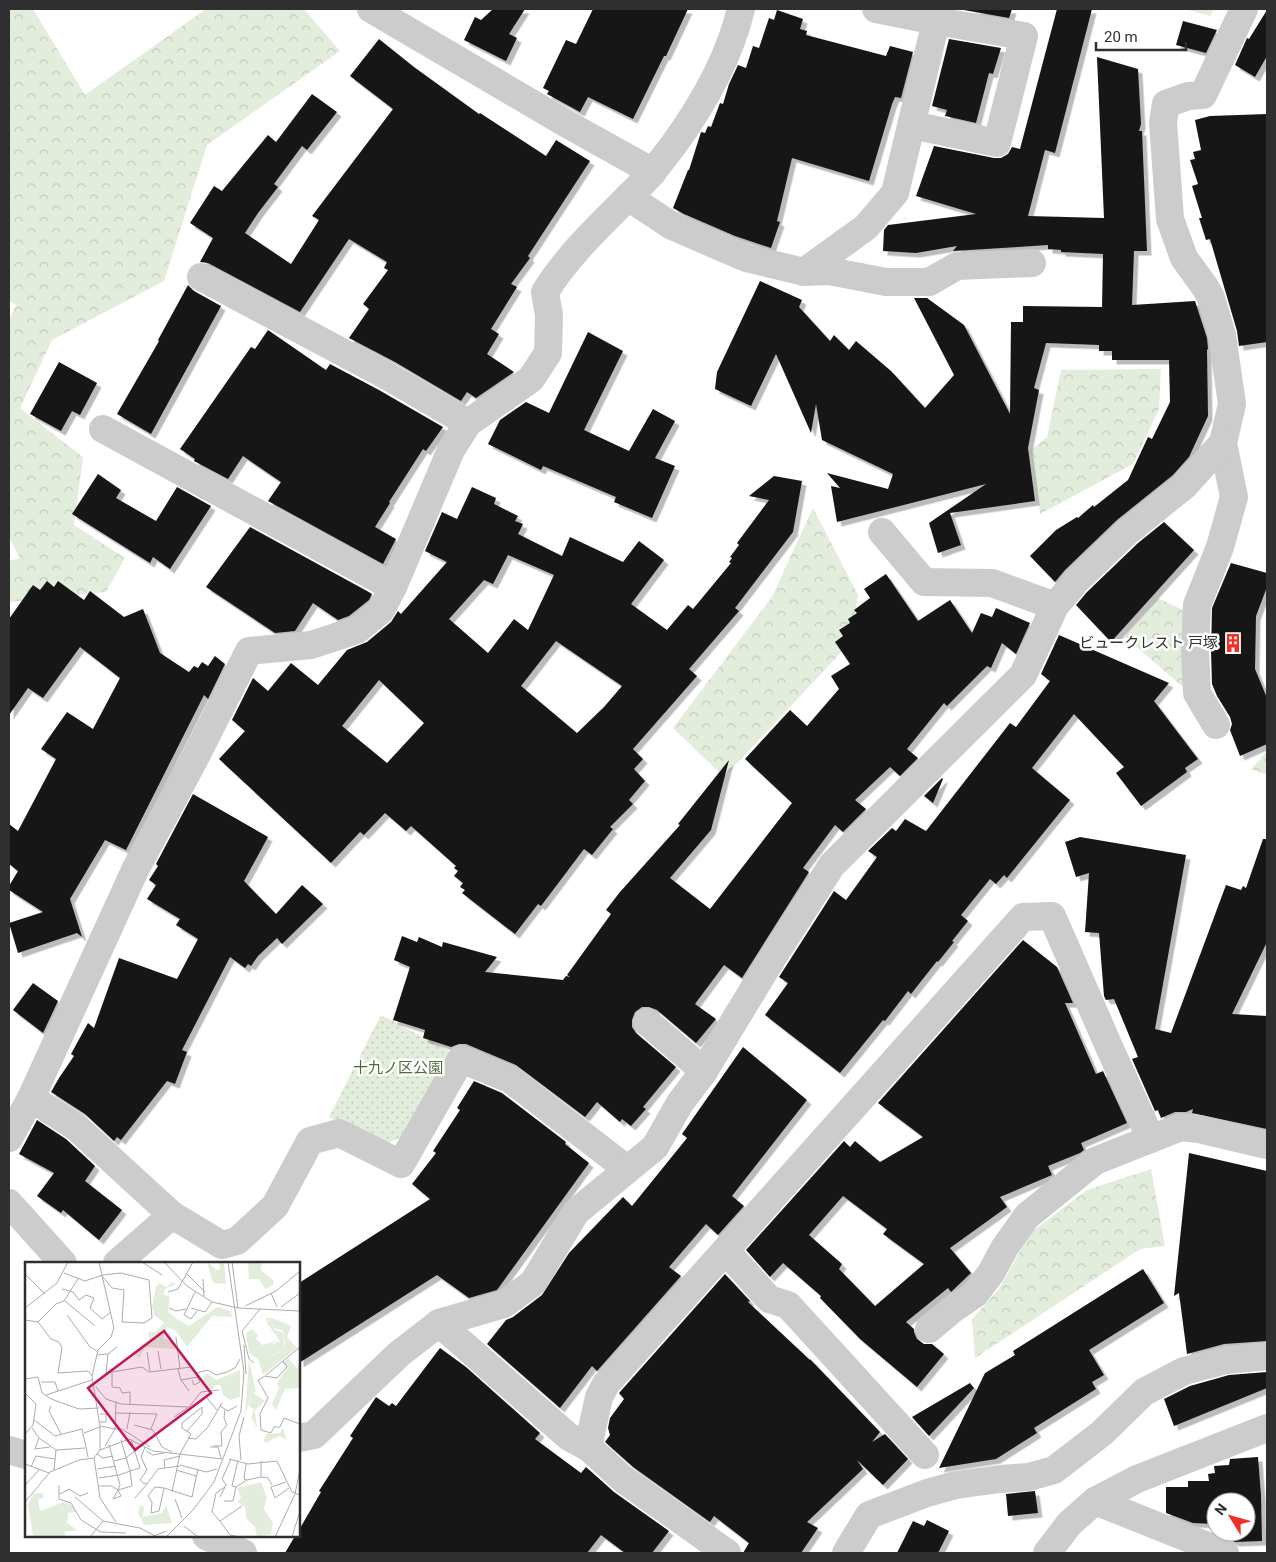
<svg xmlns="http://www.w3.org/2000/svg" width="1276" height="1562" font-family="Roboto,'Noto Sans JP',sans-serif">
<defs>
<pattern id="forest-crowns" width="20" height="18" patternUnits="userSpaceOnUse" patternTransform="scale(1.25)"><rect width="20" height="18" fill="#e3eddc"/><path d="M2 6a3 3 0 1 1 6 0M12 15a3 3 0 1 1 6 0" fill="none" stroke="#c3ccbd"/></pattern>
<pattern id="park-dots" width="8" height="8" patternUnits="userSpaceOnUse" patternTransform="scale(1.25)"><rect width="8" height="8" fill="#e3eddc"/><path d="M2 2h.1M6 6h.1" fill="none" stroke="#c3ccbd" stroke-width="1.8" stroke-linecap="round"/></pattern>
<filter id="shadow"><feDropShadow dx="4.5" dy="4.5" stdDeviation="0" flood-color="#0004"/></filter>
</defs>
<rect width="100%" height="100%" fill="#fff"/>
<g fill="url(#forest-crowns)">
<polygon points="9,9 33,9 85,95 206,9 304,9 340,51 207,145 164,281 52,340 20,408 83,457 74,525 125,558 106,592 9,602 9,561 20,558 9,538 9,320 16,305 9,301"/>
<polygon points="1185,9 1214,9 1210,16"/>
<polygon points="1161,369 1159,409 1133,464 1040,514 1031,450 1047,437 1061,370"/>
<polygon points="813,508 858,595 851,642 724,777 673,728 772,597"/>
<polygon points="1158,598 1185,611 1184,688 1125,637"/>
<polygon points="1267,751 1267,775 1251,769"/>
<polygon points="1151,1169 1165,1246 1140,1249 975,1358 972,1319 999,1289 1030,1233 1087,1190"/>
</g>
<polygon fill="url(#park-dots)" points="381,1015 451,1052 403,1137 384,1144 329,1117"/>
<g fill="#161616" fill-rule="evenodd" filter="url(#shadow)">
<polygon points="493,9 525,9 509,34 517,38 506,61 464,40 475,17 481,20"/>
<polygon points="593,9 688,9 666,56 664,56 633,119 588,97 580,112 547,94 549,91 543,88 566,40 576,44"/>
<polygon points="958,9 1012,9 1009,18"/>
<polygon points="1057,9 1092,9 1055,153 1045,150 1028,216 1104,218 1097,57 1138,69 1141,124 1139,131 1142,131 1147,251 1134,251 1132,305 1195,301 1207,338 1208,349 1207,350 1208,416 1189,457 1173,475 1117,520 1065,570 1055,582 1030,556 1056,530 1077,517 1078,518 1093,505 1094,507 1128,480 1148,437 1152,439 1170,402 1169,360 1112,360 1112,351 1099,351 1099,345 1046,343 1034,388 1039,390 1028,448 1035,501 950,513 961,545 938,553 929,523 986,484 837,522 831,486 840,488 827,473 888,489 893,474 822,440 816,404 811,433 776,354 751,406 715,389 717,372 760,281 802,300 799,307 830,341 834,335 849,350 856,341 891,371 925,408 954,375 914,298 927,298 964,325 1010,414 1011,322 1023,322 1023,306 1102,307 1103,254 1061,252 1061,250 1048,249 1048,245 953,251 957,246 916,253 883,251 884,230 888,225 976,214 916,196 934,146 994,158 1001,158 1008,154 1012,147 1020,149"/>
<polygon points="777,10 803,19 800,29 807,31 806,35 886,56 890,46 913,52 901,98 895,97 892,104 869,181 792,158 777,221 780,222 771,248 735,236 684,214 673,208 688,170 689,170 701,132 705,133 708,126 711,127 720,103 723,104 729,84 738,65 746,68 753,46 759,48 769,18 774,20"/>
<polygon points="1267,10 1267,56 1255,77 1235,65 1247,38 1249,39"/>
<polygon points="1183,21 1217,30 1206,53 1176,45"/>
<polygon points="379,39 414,67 479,114 480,113 546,156 556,140 590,161 528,256 530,258 511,284 517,287 491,329 499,334 487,354 514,372 476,398 467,392 461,401 395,362 349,338 369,309 363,304 388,270 384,268 387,262 349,239 300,312 208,263 200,262 213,238 190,223 214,186 222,191 268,135 276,142 312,94 337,112 307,150 302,146 274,184 278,187 258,213 245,233 291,264 319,220 312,216 393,109 350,76"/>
<polygon points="949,39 1001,48 993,74 989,73 976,123 945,116 947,110 932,106"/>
<polygon points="1267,114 1267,342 1239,346 1237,331 1210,239 1206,240 1199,218 1202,218 1192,186 1198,184 1190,160 1195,159 1193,152 1201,150 1195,120 1210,116"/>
<polygon points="188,285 194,291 221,306 151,434 117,414 159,341 158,340"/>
<polygon points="268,330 326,370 330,364 379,390 443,427 426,451 423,449 389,502 390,503 375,527 396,539 383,564 268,501 281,482 243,456 228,479 194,461 195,459 180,449 251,347 255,349"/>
<polygon points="588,332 623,351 584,430 629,451 653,409 675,421 655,458 675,466 652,518 614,502 616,497 543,466 541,470 488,444 500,420 526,402 549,413"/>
<polygon points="59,362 97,383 80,415 72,411 61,431 30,414"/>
<polygon points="98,474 121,490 116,498 156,521 177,487 211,506 170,569 153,557 150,563 72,514"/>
<path d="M774,476L802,481L793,532L735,608L739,611L689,669L697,676L633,749L643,759L634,769L645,781L629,800L633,804L610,827L613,829L592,855L584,849L541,906L538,904L515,934L462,893L465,890L460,887L463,883L454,876L458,871L454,868L456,866L411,826L406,831L385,813L364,835L360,832L331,863L219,759L245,731L232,720L253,678L268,691L291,663L318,685L347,650L367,642L391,622L398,611L401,614L447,562L425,551L442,512L457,519L472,487L496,498L494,504L518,516L515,521L523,524L518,534L562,556L570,537L623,562L639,541L664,560L631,604L667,630L688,605L693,609L731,563L729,562L732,558L730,557L739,545L737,543L769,500L749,496ZM508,555L554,575L528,630L514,619L488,653L449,619L484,580L493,584ZM556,641L622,686L604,707L577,733L521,686ZM379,680L424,723L387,763L342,726Z"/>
<polygon points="1164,522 1194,550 1111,642 1076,605 1087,592 1138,543"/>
<polygon points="250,527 367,591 372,594 369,600 349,616 338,620 313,603 295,631 275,633 206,587"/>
<polygon points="1231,563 1267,573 1267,587 1256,616 1255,669 1267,698 1267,744 1240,756 1230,730 1232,724 1230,717 1217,696 1212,684 1211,651 1212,608"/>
<polygon points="886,574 918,621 950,600 972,633 981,613 992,617 996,608 1030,623 1016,654 1002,643 991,668 987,666 947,706 944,703 907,749 918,758 900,776 890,767 855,800 866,809 843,832 835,825 803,868 809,872 742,978 724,965 695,1004 716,1019 696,1043 657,1010 649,1007 642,1007 635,1012 632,1020 632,1027 636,1033 676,1067 643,1107 646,1109 631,1126 622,1119 620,1122 597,1102 585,1117 516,1065 466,1044 459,1044 451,1047 423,1038 425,1030 393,1020 410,967 394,960 402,936 417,942 419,937 442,947 443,942 497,957 485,972 563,980 566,976 570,977 567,975 611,914 606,910 620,892 680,825 678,824 729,760 711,830 670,878 710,909 792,803 745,759 790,710 807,726 839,689 831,676 850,664 835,642 843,636 839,630 850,623 848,619 857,613 854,610 870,598 864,589"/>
<polygon points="47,581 54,587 58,581 84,600 90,591 124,617 143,609 160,653 189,672 194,666 198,668 202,662 208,666 215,656 225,664 208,699 204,695 126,850 105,840 70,899 82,937 77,933 18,953 9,923 43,912 9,890 9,886 18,871 9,864 9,824 18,831 56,759 41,749 67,712 93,729 120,678 80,647 43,698 28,688 9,715 9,619 33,585 40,590"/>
<polygon points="1059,635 1169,683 1154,701 1198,759 1185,768 1187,772 1141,806 1116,773 1124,767 1074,714 1032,768 1070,800 1007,878 1004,875 996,884 990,879 961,915 968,921 952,941 954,942 938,962 937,961 911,994 908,991 885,1021 883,1020 840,1073 765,1015 788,983 779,977 834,891 846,900 877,857 868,851 892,828 896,831 905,819 926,831 1010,723 1016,727 1050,681 1041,674"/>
<polygon points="942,778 943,779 933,803 924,796"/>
<polygon points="193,794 268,837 244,881 276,914 302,885 323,904 282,944 277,938 258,956 251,966 248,964 245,968 230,957 182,1050 187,1052 175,1084 167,1081 121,1140 117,1137 114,1141 85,1114 51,1092 59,1078 74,1056 71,1054 88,1023 94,1028 119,958 177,979 198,939 176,925 180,919 147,899 156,885 149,880 158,866 156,864"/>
<polygon points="1080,837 1186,855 1155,1029 1171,1033 1226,885 1241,890 1243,886 1246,888 1263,839 1267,839 1267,942 1232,1014 1267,1016 1267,1129 1192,1113 1193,1109 1186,1112 1175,1112 1161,1118 1158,1110 1155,1111 1132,1059 1138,1057 1114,999 1106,1000 1104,996 1099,933 1085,932 1089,873 1076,877 1065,842"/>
<path d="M1023,940L1057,967L1073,1003H1065L1096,1074L1103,1071L1127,1123L1081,1143L1084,1150L1080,1153L1048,1166L1052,1175L1000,1197L1007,1207L950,1248L971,1273L951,1292L948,1288L906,1322L914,1329V1332L917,1339L924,1344H932L944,1354L917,1387L860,1339L820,1298L821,1296L783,1263L770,1277L746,1250L844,1141L850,1147L855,1141L880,1162L923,1137L878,1103ZM843,1196L887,1229L883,1234L924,1264L875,1306L839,1269L842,1264L809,1235Z"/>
<polygon points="33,983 58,1001 43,1033 13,1010"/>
<polygon points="743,1047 807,1100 732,1196 744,1206 718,1235 706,1224 669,1267 681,1276 597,1371 592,1366 560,1408 487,1344 506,1320 513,1317 542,1295 569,1253 623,1197 632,1206 687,1138 682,1134"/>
<polygon points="474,1081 502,1093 566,1142 565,1144 589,1163 497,1290 469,1298 437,1275 299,1363 299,1283 430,1199 412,1184 436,1153 433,1151 460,1110 457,1108"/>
<polygon points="37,1120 66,1139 95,1166 85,1181 122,1210 99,1240 63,1210 61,1213 37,1196 54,1173 19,1154"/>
<polygon points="1189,1153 1267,1171 1267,1341 1224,1344 1187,1354 1179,1293 1174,1296"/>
<polygon points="1143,1269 1164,1303 1089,1350 1104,1375 1092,1382 1096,1389 1034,1428 1037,1433 996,1459 939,1468 985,1373 1015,1355 1013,1351"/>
<polygon points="725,1274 750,1301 748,1302 810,1360 810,1359 880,1432 872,1442 885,1434 908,1459 883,1485 857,1460 863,1469 807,1522 818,1528 801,1553 743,1553 749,1543 714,1516 710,1522 633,1467 605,1442 610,1435 608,1428 610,1418 624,1399 619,1393"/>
<polygon points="440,1348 466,1367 540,1433 535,1439 581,1473 586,1467 614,1492 669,1531 652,1553 625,1553 601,1535 587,1553 285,1553 295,1536 299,1536 299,1530 321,1492 319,1491 353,1438 350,1436 376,1397 389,1406 392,1403 396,1406"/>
<polygon points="1267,1372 1267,1388 1174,1426 1164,1399 1190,1386 1229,1375"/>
<polygon points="970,1383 974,1388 929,1436 912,1417"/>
<path d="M1258,1457L1261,1495L1262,1541L1235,1542L1215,1532L1214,1524L1193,1523L1166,1513V1487H1188V1481H1209L1208,1474L1215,1473L1214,1466L1229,1465L1230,1459ZM1216,1502H1246V1532H1216Z"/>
<polygon points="1035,1491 1038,1513 1008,1516 1006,1494"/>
<polygon points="927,1520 949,1531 938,1553 897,1553 913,1521 924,1526"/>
</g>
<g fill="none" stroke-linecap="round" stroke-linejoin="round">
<g stroke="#ccc" stroke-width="28">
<polyline points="371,9 567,124 653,172"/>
<polyline points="876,9 936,21 1024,36 997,143 912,125"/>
<polyline points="628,197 672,226 746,258 804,272 829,271 886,282 929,282 957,266 1032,263"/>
<polyline points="804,272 866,227 895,193 936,21"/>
<polyline points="201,277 387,376 468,423"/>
<polyline points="103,429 393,587"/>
<polyline points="882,532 924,582 992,583 1055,606"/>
<polyline points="1216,725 1197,693 1195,651 1197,605 1220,547 1234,497 1223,443 1232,404 1222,335 1211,298 1205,287 1184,258 1170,219 1163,122 1166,104 1188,96 1203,95 1244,9"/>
<polyline points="647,1022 704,1071"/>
<polyline points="31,1098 76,1127 172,1215 222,1245 237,1241 275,1206 310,1141 339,1133 401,1164 461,1059 510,1079 627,1169"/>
<path d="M9,1138L31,1098L136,868L194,760L249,651L311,645L357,630L381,610L393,587L451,450L468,423L531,379L548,353L549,315L545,292C573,247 615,212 651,174C658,165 665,156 672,147C702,106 729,59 741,9"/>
<polyline points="9,1203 63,1263"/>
<polyline points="726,1251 769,1299 788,1305 925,1455"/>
<polyline points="117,1263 172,1215"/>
<polyline points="439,1323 569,1437 588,1447 623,1479 727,1553"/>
<polyline points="929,1329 953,1309 975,1294 991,1273 1005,1247 1027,1216 1095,1161 1181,1127 1199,1129 1267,1145"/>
<polyline points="299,1438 314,1435 399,1354 439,1323 504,1304 533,1283 576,1212 655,1147 680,1103 704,1071 773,957 832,865 1023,675 1055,606 1076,581 1128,531 1184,486 1223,443"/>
<polyline points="588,1447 599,1397 606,1384 1023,917 1052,916 1110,1049 1151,1139"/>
<polyline points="9,1450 26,1455"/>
<polyline points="1095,1501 1225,1553"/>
<polyline points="206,1536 243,1553"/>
<polyline points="846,1553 869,1515 927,1493 956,1485 1000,1479 1029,1477 1054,1470 1102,1433 1144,1392 1184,1371 1226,1360 1267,1356"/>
<polyline points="1047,1553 1069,1524 1095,1501 1137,1479 1267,1428"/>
</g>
</g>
<defs>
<g id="building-bare" transform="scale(1.5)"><path d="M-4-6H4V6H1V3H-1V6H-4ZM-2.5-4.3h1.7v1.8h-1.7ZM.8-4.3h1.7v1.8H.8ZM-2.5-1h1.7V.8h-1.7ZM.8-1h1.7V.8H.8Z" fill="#f22f25" stroke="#fff" stroke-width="2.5" paint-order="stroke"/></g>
</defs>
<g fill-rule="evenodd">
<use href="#building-bare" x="1233" y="643"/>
</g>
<g text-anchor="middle" stroke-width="5" stroke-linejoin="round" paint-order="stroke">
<g font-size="15" fill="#2f2f2f" stroke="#fff" text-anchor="end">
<text x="1218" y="648">ビュークレスト 戸塚</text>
</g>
<g font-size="15" fill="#4b6e39" stroke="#fff">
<text x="398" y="1073">十九ノ区公園</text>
</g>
</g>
<g transform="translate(25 1262)">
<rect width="275" height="275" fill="#fff"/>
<path d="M224,98L231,130L227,131L220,153Z" fill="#e3eddc"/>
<path d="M182,0L192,8L195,7L194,0H199L201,22L188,21ZM223,0H237L236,8L249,19L248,23L240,27L234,17H224ZM148,20L151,22L141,26L138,32L145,35L143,50L152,57L164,64L192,45L206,49L207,55L187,54L162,85L150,68L142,65L138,76L151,81L149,87L120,85L114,96L107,88L113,90L116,82L125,81L123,70H131L139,61L129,53L127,45L131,25L135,21L141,25ZM241,56H247L266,64L262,75L272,86L238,113L233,97L224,91L221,72L226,67L229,69L233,73L231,77L238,83L253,78L240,87L246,94L258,88L260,81L258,69L249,66L245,57L241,60ZM263,96L272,106L275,103V126L260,127L251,148L247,142L254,126L252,121L262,106L258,101ZM215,108V135L205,138L198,133L195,123H189L188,127L183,128L178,115L182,111L191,118ZM227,130L240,139L230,148L232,166L226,155L229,147L224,144ZM258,166L262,178L254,174L241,181L238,179L242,172L255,171ZM236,220L242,236L239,247L248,261L246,272L232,275L230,265L221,256L220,245L213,240L216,235L212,226ZM11,231H18L19,235L13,238L15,250L38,240L47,243L51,250L43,251L42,261L52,268L39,270L41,275H0L8,273L3,243ZM115,243L119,245L118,255L137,251L141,243L147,261L119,263L113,251Z" fill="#e3eddc"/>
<path d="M245,57L249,67L258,71L259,81L258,88L244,94L240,86L255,79L242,61Z" fill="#e3eddc"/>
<path d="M9,230L15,249L25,245L30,252L43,251L42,262L52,268L39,270L41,275H9L3,243Z" fill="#e3eddc"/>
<path fill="none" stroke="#acacac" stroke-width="1" d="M117,0L137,13M139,0L162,24L187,40L213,46L275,49M207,0L213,46M39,11L60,19L78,13L96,11L124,18L127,56L119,61L97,60L99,28L87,26L77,14M161,11L180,30M0,12L20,32M178,17L179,34M37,27L48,30L54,38L61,33L69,36L65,46L77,57L86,50M143,30L153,27L168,0M170,30L159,53L166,57L172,49M246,31L252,45M40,39L70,64M220,44L251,29L275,9M256,45L275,31M0,46L32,21L43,0M144,46L151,49L161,47M166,46L180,50L187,40M42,53L65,85L72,89M0,58L13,60L26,77L34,80L37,86L33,111L63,109L67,114M13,60L31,42L39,39L53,17M151,75L155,107M219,83L221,112M133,89L136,107M122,90L125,109M83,92L81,111L117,105L124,110L167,105L175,120L169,123L167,118M72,93L83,92L92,85M258,99L262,105L252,116L240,114L233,118L243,136L235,152L236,168L246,171L249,165H255L259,156L275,162M229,101L224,97L217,69L235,47M153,107L156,118L164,129M87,111V125L95,126L97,131L105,130V142M171,111L183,108L191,113L202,110L210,106L215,97M241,113L275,85M0,117L13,115L17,131L26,137L54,147L74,146M156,118L173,115M16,120H30L33,129M71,125L81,137L96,142L163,145M0,131L11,142L8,163L0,172M21,133L67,118M182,136L192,148M26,144L24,149L36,172M195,144L203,149L212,144M90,151L132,152L126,167M75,152H81V160H75M149,155L165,144L176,130L194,128M9,158L30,174L57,167L63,195M109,163L128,168L137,185L147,190M75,164L90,167M7,166L14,176L31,188L60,186M90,167H97L125,185M102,167L105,150M162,169L177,152V145M59,171L75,165M14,176L10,187L25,185M163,176L171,177L183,165L197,141M96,178L105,209L115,206L106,177M84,183L95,223L93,228L96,234L88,237L93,228L107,224L105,209L94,213M80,184L90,167L91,139M188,184H197L196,170L202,163L199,156L200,148M120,185L116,195L122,208L115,218L118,221L122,222L133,207L155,204M185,185H193L196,196M75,188L104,177L128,189L197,197M121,189L128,193L139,191M72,192L78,196L88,194M69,196L75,188V165L67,114L73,88L86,75L89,66L74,0M69,196L75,236L91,260M204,197L223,202L252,199L267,230L275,233M216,198L214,174L219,155M89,199L101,196L117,183M236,199V215M0,202L24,211M221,202L219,217L222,218M155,203L181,210L192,207M6,205L11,194L30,197M140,206L139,198L155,194M72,207L91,204M29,208L31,188M151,208L171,214M74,216L94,213M261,220L246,225L250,236L264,226M0,223L14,208M34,223V237L46,241L56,258L76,270L101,271M74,224H87L93,228M130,225L139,226L134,249L126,251L127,240L123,234ZM211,225L222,218L236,215L243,216L247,223M139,226L167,235L173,207M147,230L155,192L166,172L157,166V161L177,145M35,232L44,227L55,234L63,231M50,235L78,259L115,266L132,275M195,235L201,223L197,217L206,197M110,236L122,222M150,237L157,256M199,239H208L211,225L207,224L213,198M0,240L25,210L54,198L69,196M195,259L187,250L191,231L200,225M159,264L173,275M65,275L78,259M127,275L141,269M141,275L168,248L189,220L216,149L219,110L203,0M215,275L205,273L195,259L217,244M250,275L270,232L275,207M267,275L275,249"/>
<path fill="#c2185b" fill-opacity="0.15" stroke="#c2185b" stroke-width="2.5" d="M139,69L186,131L110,188L63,126Z"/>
<rect width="275" height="275" fill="none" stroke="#2f2f2f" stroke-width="2.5"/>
</g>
<rect width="1276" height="1562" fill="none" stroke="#2f2f2f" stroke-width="20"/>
<g transform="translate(1231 1517) rotate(307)"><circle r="24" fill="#ffffff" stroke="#acacac"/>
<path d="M0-4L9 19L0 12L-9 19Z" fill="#f22f25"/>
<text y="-8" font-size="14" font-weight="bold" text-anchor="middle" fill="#2f2f2f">N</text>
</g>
<path d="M1096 42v8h90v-8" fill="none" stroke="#2f2f2f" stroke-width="2.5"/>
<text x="1104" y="42" font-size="15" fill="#2f2f2f" stroke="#ffffff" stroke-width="4" paint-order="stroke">20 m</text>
</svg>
